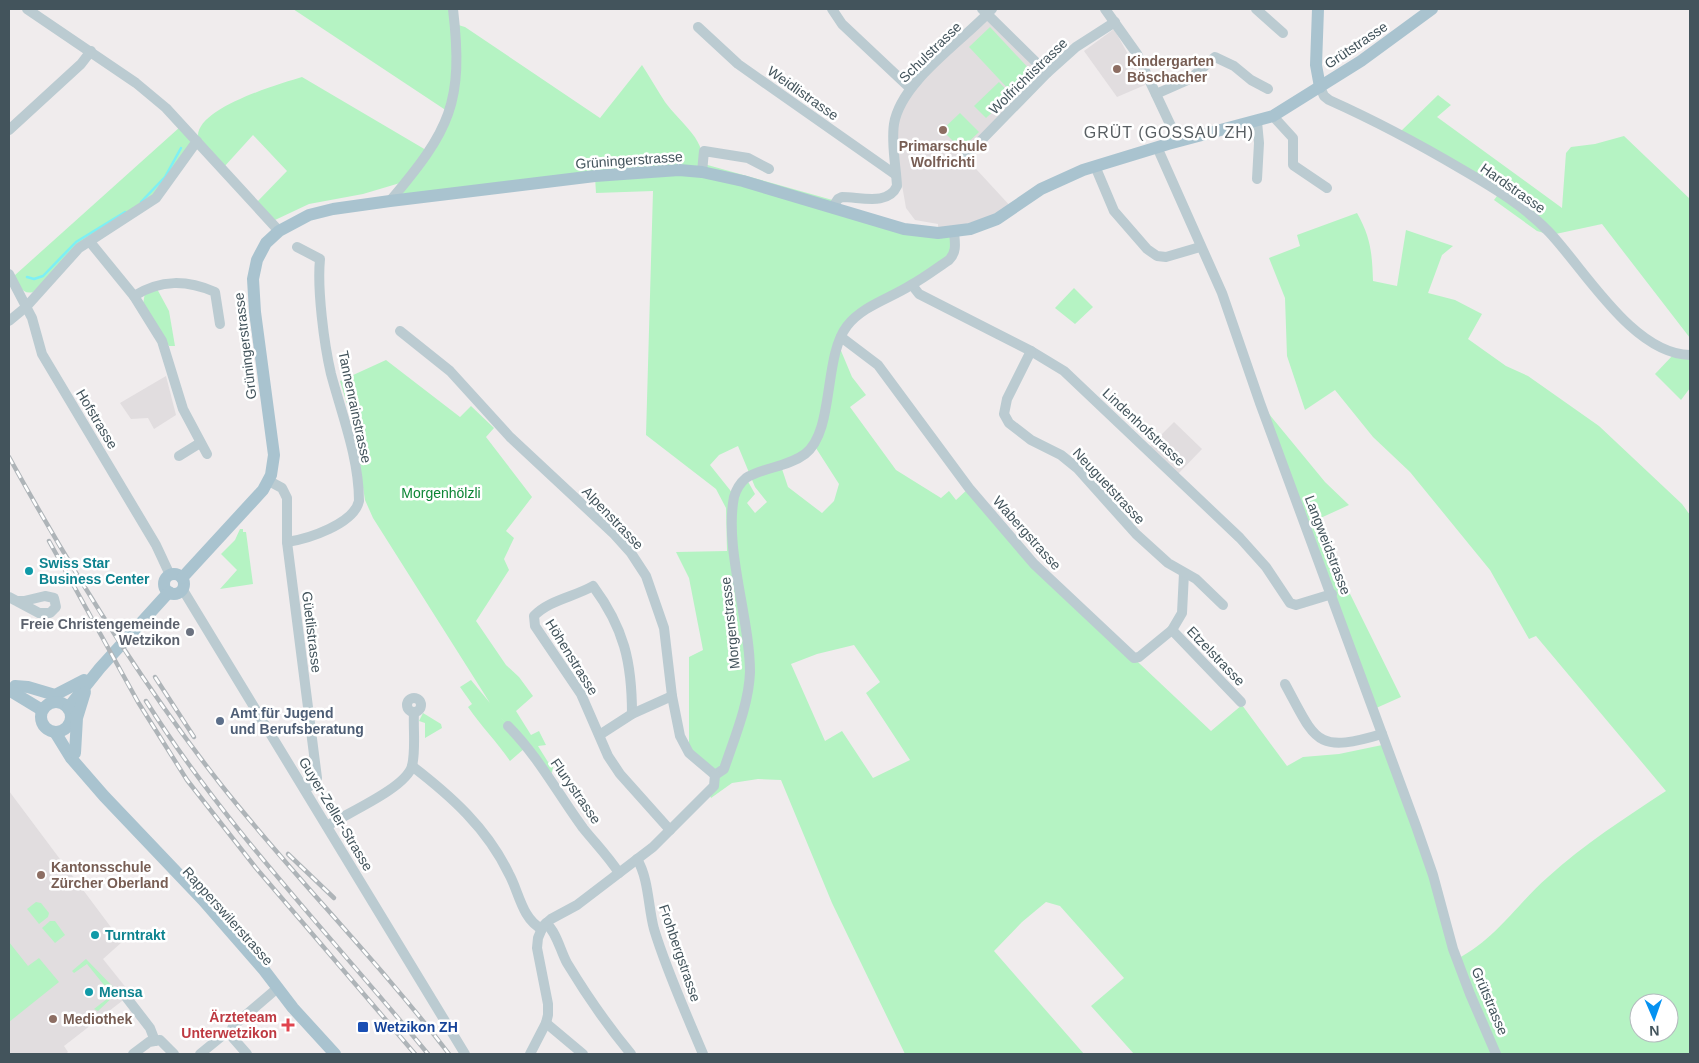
<svg xmlns="http://www.w3.org/2000/svg" width="1699" height="1063" font-family="Arial,sans-serif">
<rect width="100%" height="100%" fill="#f0eced"/>
<g fill="#e1dddf">
<polygon points="987,14 1047,73 965,157 1013,209 938,233 938,224 915,220 906,208 902,185 896,175 898,108 905,95"/>
<polygon points="1114,29 1145,85 1117,97 1084,51"/>
<polygon points="166,376 176,415 154,429 148,418 131,419 120,403"/>
<polygon points="1174,422 1202,449 1176,476 1147,449"/>
<polygon points="9,791 122,942 103,959 131,994 64,1046 68,1052 66,1054 9,1054"/>
</g>
<g fill="#b5f3c3" fill-rule="evenodd">
<path d="M293,9H453L455,24L465,27L600,118L642,65C650,77 657,90 665,102C680,123 703,136 704,164L836,201L832,208L904,229L954,232V255L849,324L839,346L852,377L866,395L850,407L896,470L941,498L949,491L956,500L969,488L1034,564L1211,731L1242,705L1287,766L1303,757L1339,754L1387,744L1457,959C1497,938 1515,906 1548,877C1584,844 1625,818 1666,791L1536,636L1529,639L1490,570L1410,472L1373,437L1335,390L1305,410L1287,356L1285,298L1269,258L1300,246L1297,235L1357,213C1371,238 1372,253 1373,281L1397,286L1406,230L1453,246L1442,255L1428,293L1455,300L1482,314L1468,339L1506,366L1528,376L1599,426L1682,504L1690,515V1054H1134L1091,1006L1124,978L1060,906L1046,902L1022,922L994,951L1084,1054H905L832,903L781,780L758,779L732,783L711,798L708,791L716,781L689,753V657L703,650L689,578L676,552L727,551L726,508L716,489L646,435L653,191L596,193L595,177L390,201L415,172L447,111ZM814,445L839,484L834,501L822,513L788,487L781,466ZM738,446L755,487L767,502L755,513L747,503L755,494L746,478L734,495L710,465L719,455ZM854,645L880,682L866,693L910,760L873,778L842,731L825,741L791,664L817,654ZM1639,1003H1669V1033H1639Z"/>
<polygon points="990,27 1034,74 1013,94 969,47"/>
<path d="M302,77L426,150L400,183L363,194L309,204L275,220L256,203L287,171L253,135L224,167L198,137C196,108 279,84 302,77Z"/>
<polygon points="999,82 1011,95 986,118 974,106"/>
<polygon points="1438,95 1451,105 1437,117 1562,208 1566,153 1571,147 1595,144 1624,136 1690,199 1690,338 1602,224 1551,235 1537,231 1494,200 1500,192 1399,133"/>
<polygon points="960,113 979,132 961,149 942,130"/>
<path d="M180,127L190,139V144L159,191L84,242L33,292C22,295 19,285 14,276Z"/>
<polygon points="156,287 169,311 175,346 169,346 143,304 145,293"/>
<polygon points="1074,288 1093,307 1075,324 1055,308"/>
<polygon points="1674,354 1690,355 1690,388 1681,400 1655,374"/>
<path d="M386,360L460,417L471,406L494,428L486,437L532,497L506,531L514,538L504,559L509,570L476,621L506,665L519,677L533,696L516,711L531,735L539,731L546,745L538,746L548,762L555,760L550,779L499,715L525,748L510,761C497,742 481,726 468,707L472,704L460,687L471,680L490,703L373,518L365,500L353,424L340,381Z"/>
<polygon points="1260,403 1325,482 1349,505 1314,521 1401,697 1374,709"/>
<polygon points="240,529 243,529 243,532 246,532 253,584 220,589 237,570 221,554 235,540"/>
<polygon points="423,713 441,724 442,728 425,738 425,723 419,721"/>
<polygon points="36,902 41,903 49,913 48,917 39,924 27,909"/>
<polygon points="50,921 55,921 65,935 55,943 42,928"/>
<polygon points="9,942 28,966 39,958 59,982 9,1022"/>
<polygon points="86,959 118,992 98,1011 94,1009 112,995 87,964 74,973 72,971"/>
</g>
<g fill="none" stroke-linecap="round" stroke-linejoin="round">
<g stroke="#7df0f5" stroke-width="2.5">
<polyline points="141,202 165,177 181,148"/>
<polyline points="27,277 34,279 43,276 76,242 125,212"/>
</g>
<g stroke="#bbcbd1" stroke-width="10">
<polyline points="27,9 136,83 166,108 279,231"/>
<polyline points="832,9 842,24 910,88"/>
<polyline points="982,9 1047,73"/>
<polyline points="1105,9 1137,54 1178,141"/>
<polyline points="1256,9 1283,33"/>
<polyline points="698,27 738,64 896,175"/>
<path d="M1320,87L1324,96L1329,100C1376,121 1419,144 1463,170C1494,188 1524,206 1549,232C1585,270 1633,354 1690,355"/>
<polyline points="1156,94 1190,79 1215,57 1234,66 1251,80 1268,89"/>
<polyline points="1273,116 1293,138 1293,165 1327,188"/>
<polyline points="9,130 81,64 91,51"/>
<polyline points="1157,147 1222,293 1260,403 1416,826 1433,875 1453,949 1470,994 1496,1054"/>
<polyline points="965,157 1047,73 1076,47 1115,22"/>
<polyline points="1095,166 1114,211 1147,249 1157,256 1166,257 1200,247"/>
<polyline points="702,172 704,151 748,158 769,169"/>
<polyline points="1257,179 1259,143 1257,122"/>
<path d="M390,201C450,130 464,103 453,9"/>
<path d="M832,208L838,199L842,197C861,197 888,206 897,186C896,166 891,144 894,124C901,81 963,41 992,9"/>
<polyline points="90,242 134,296 162,341 183,409 207,454"/>
<polyline points="9,274 32,318 42,354 156,545 170,575"/>
<polyline points="912,285 919,294 1031,351 1064,371 1240,538 1266,567 1290,603 1296,605 1332,594"/>
<path d="M134,296C161,279 187,280 215,292L220,324"/>
<polyline points="9,321 26,307 79,248 156,198 197,141"/>
<polyline points="400,331 450,371 510,437 613,533 631,553 646,576 664,628 672,696 680,736 689,753 715,775"/>
<polyline points="841,337 878,365 969,488 1034,564 1134,658 1139,657 1172,630 1182,613 1184,573"/>
<polyline points="1031,351 1007,399 1004,414 1009,423 1031,440 1061,455 1077,468 1136,534 1168,563 1196,579 1223,605"/>
<polyline points="179,456 200,443"/>
<polyline points="269,481 282,488 287,498 287,542 317,778 315,783 305,789"/>
<path d="M287,542C308,539 354,524 359,501C359,458 342,415 331,374C324,344 317,289 320,259L297,247"/>
<polyline points="183,590 465,1054"/>
<polyline points="9,597 39,613 50,613 56,607 54,598 45,596 24,601 16,601"/>
<polyline points="1172,630 1241,702"/>
<path d="M1285,684C1316,741 1315,754 1382,734"/>
<circle cx="414" cy="705" r="7"/>
<path d="M632,714C632,662 624,628 593,586C574,597 549,600 534,616L535,626L581,694L608,756L620,774L670,830"/>
<path d="M508,726C538,756 558,794 583,828C595,843 608,856 619,873"/>
<polyline points="601,734 632,714 672,696"/>
<path d="M412,766C451,796 487,828 509,874C519,892 522,919 542,929"/>
<path d="M715,775L724,769C734,739 749,704 750,672C750,618 724,549 734,497C736,490 740,483 746,478C764,467 788,467 805,454C835,431 823,357 847,326C862,306 891,298 911,285C924,278 937,268 949,260C957,252 955,243 954,232"/>
<path d="M327,826C347,813 406,788 412,766C416,750 413,728 414,712"/>
<path d="M637,859C649,879 648,907 654,929C667,972 686,1013 703,1054"/>
<path d="M546,923C557,933 560,950 567,963C587,996 607,1025 631,1054"/>
<polyline points="123,993 150,1028 155,1041"/>
<polyline points="546,1023 583,1054"/>
<polyline points="231,1031 233,1038 247,1054"/>
<polyline points="133,1054 149,1042 160,1040 174,1054"/>
<polyline points="200,1054 222,1036 231,1031 233,1026 274,991"/>
<polyline points="530,1054 546,1023 548,1015 548,1004 537,948 538,938 543,926 551,919 577,905 653,847 714,786 715,775"/>
</g>
<g stroke="#a9c3cf" stroke-width="12">
<polyline points="1318,9 1316,65 1320,87"/>
<circle cx="174" cy="584" r="10"/>
<polyline points="182,578 263,490 271,475 274,455 255,312 253,279 257,260 266,243 279,231 309,215 333,209 390,201 595,176 679,170 702,172 743,181 904,229 938,233 970,229 997,219 1041,189 1083,170 1168,144 1273,116 1361,61 1432,9"/>
<polyline points="15,686 28,687 55,695 84,680"/>
<polyline points="9,690 42,710"/>
<circle cx="56" cy="717" r="15"/>
<polyline points="68,708 100,668 169,592"/>
<polyline points="55,732 71,758 104,796 203,900 264,970 293,1008 335,1054"/>
<polyline points="75,753 77,718 85,692"/>
</g>
<g stroke="#aeb4b8" stroke-width="4.5">
<g id="rail">
<path d="M9,457C72,571 141,683 222,786C295,878 378,961 449,1054"/>
<polyline points="49,541 138,702 187,780 256,868 415,1054"/>
<polyline points="155,677 194,737"/>
<path d="M146,701C225,827 334,939 428,1054"/>
<polyline points="288,854 334,898"/>
</g>
</g>
<use href="#rail" stroke="#fff" stroke-width="2.5" stroke-dasharray="8" stroke-linecap="butt"/>
</g>
<g fill="#8d6e63" stroke="#fff" stroke-width="2">
<circle cx="1117" cy="69" r="5"/>
<circle cx="943" cy="130" r="5"/>
<circle cx="41" cy="875" r="5"/>
<circle cx="53" cy="1019" r="5"/>
</g>
<g fill="#0f9aa8" stroke="#fff" stroke-width="2">
<circle cx="29" cy="571" r="5"/>
<circle cx="95" cy="935" r="5"/>
<circle cx="89" cy="992" r="5"/>
</g>
<circle fill="#6b7280" stroke="#fff" stroke-width="2" cx="190" cy="632" r="5"/>
<circle fill="#5c6f8a" stroke="#fff" stroke-width="2" cx="220" cy="721" r="5"/>
<path fill="#e0444e" stroke="#fff" stroke-width="2" d="M285.5 1017.5h5v5h5v5h-5v5h-5v-5h-5v-5h5z"/>
<rect fill="#1a4fb4" stroke="#fff" stroke-width="2" x="357" y="1021" width="12" height="12" rx="2.5"/>
<g text-anchor="middle" stroke-width="5" stroke-linejoin="round" paint-order="stroke">
<g font-size="14" fill="#43545c" stroke="#fff">
<text transform="translate(1356 45) rotate(-34)" y="5">Grütstrasse</text>
<text transform="translate(930 52) rotate(-44)" y="5">Schulstrasse</text>
<text transform="translate(1028 76) rotate(-44)" y="5">Wolfrichtistrasse</text>
<text transform="translate(803 93) rotate(35)" y="5">Weidlistrasse</text>
<text transform="translate(629 160) rotate(-4)" y="5">Grüningerstrasse</text>
<text transform="translate(1513 188) rotate(35)" y="5">Hardstrasse</text>
<text transform="translate(245 346) rotate(-97)" y="5">Grüningerstrasse</text>
<text transform="translate(355 407) rotate(78)" y="5">Tannenrainstrasse</text>
<text transform="translate(97 419) rotate(59)" y="5">Hofstrasse</text>
<text transform="translate(1144 427) rotate(43)" y="5">Lindenhofstrasse</text>
<text transform="translate(1109 486) rotate(47)" y="5">Neuguetstrasse</text>
<text transform="translate(613 518) rotate(46)" y="5">Alpenstrasse</text>
<text transform="translate(1027 533) rotate(48)" y="5">Wabergstrasse</text>
<text transform="translate(1328 545) rotate(69)" y="5">Langweidstrasse</text>
<text transform="translate(730 623) rotate(-96)" y="5">Morgenstrasse</text>
<text transform="translate(312 632) rotate(83)" y="5">Güetlistrasse</text>
<text transform="translate(1216 656) rotate(46)" y="5">Etzelstrasse</text>
<text transform="translate(572 657) rotate(58)" y="5">Höhenstrasse</text>
<text transform="translate(576 791) rotate(55)" y="5">Flurystrasse</text>
<text transform="translate(336 814) rotate(59)" y="5">Guyer-Zeller-Strasse</text>
<text transform="translate(228 916) rotate(48)" y="5">Rapperswilerstrasse</text>
<text transform="translate(680 953) rotate(71)" y="5">Frohbergstrasse</text>
<text transform="translate(1490 1001) rotate(67)" y="5">Grütstrasse</text>
</g>
<g font-size="14" font-weight="bold" fill="#785e54" stroke="#fff" text-anchor="start">
<text x="1127" y="66">Kindergarten<tspan x="1127" dy="16">Böschacher</tspan></text>
<text x="943" y="151" text-anchor="middle">Primarschule<tspan x="943" dy="16">Wolfrichti</tspan></text>
<text x="51" y="872">Kantonsschule<tspan x="51" dy="16">Zürcher Oberland</tspan></text>
<text x="63" y="1024">Mediothek</text>
</g>
<g font-size="14" fill="#0c8535" stroke="#fff">
<text x="441" y="498">Morgenhölzli</text>
</g>
<g font-size="14" font-weight="bold" fill="#0d838f" stroke="#fff" text-anchor="start">
<text x="39" y="568">Swiss Star<tspan x="39" dy="16">Business Center</tspan></text>
<text x="105" y="940">Turntrakt</text>
<text x="99" y="997">Mensa</text>
</g>
<g font-size="14" font-weight="bold" fill="#5b616d" stroke="#fff" text-anchor="end">
<text x="180" y="629">Freie Christengemeinde<tspan x="180" dy="16">Wetzikon</tspan></text>
</g>
<g font-size="14" font-weight="bold" fill="#4e5e75" stroke="#fff" text-anchor="start">
<text x="230" y="718">Amt für Jugend<tspan x="230" dy="16">und Berufsberatung</tspan></text>
</g>
<g font-size="14" font-weight="bold" fill="#be3a42" stroke="#fff" text-anchor="end">
<text x="277" y="1022">Ärzteteam<tspan x="277" dy="16">Unterwetzikon</tspan></text>
</g>
<g font-size="14" font-weight="bold" fill="#164399" stroke="#fff" text-anchor="start">
<text x="374" y="1032">Wetzikon ZH</text>
</g>
<g font-size="16" letter-spacing="1" fill="#595f63" stroke="#fff">
<text x="1169" y="138">GRÜT (GOSSAU ZH)</text>
</g>
</g>
<rect width="1699" height="1063" fill="none" stroke="#43545c" stroke-width="20"/>
<g transform="translate(1654 1018) rotate(178)"><circle r="24" fill="#ffffff" stroke="#b4bbbe"/>
<path d="M0-4L9 19L0 12L-9 19Z" fill="#0592f1"/>
<text y="-8" font-size="14" font-weight="bold" text-anchor="middle" fill="#43545c">N</text>
</g>
</svg>
